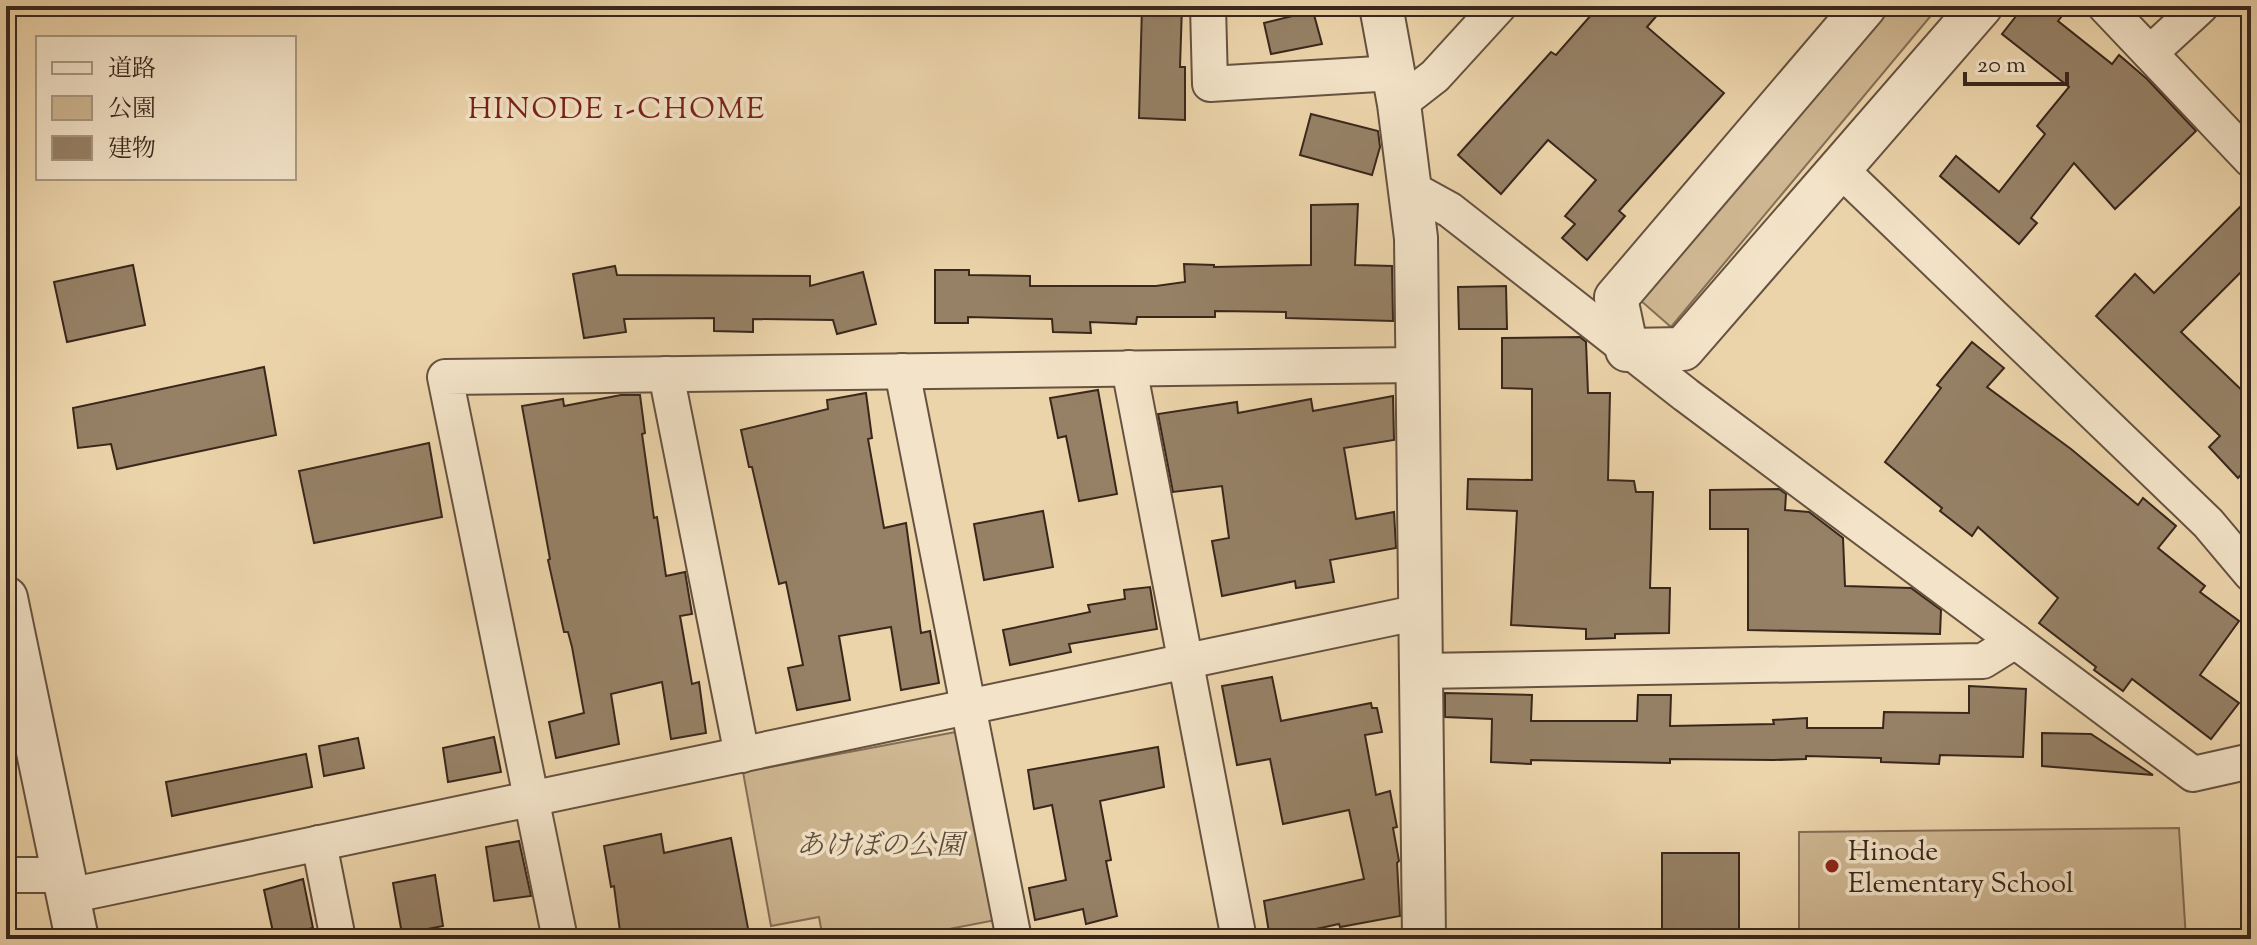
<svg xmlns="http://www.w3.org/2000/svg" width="2257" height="945" font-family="'Sorts Mill Goudy','Noto Serif JP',serif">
<rect width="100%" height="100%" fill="#ecd4aa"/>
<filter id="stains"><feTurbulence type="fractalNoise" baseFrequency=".0025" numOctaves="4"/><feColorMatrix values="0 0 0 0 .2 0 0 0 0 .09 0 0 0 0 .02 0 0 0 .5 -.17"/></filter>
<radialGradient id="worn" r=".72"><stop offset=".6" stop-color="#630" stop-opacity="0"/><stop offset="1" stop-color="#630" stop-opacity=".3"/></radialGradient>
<g fill="#ceb792" stroke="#846f57" stroke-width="2">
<polygon points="1890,6 1939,6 1671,327 1640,300"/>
<polygon points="961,731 996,920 897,939 823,939 819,917 771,926 743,772"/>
<polygon points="2179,828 2186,939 1799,939 1799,832"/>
</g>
<g fill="#968166" stroke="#39271c" stroke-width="2">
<polygon points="1142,6 1182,6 1180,67 1185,67 1185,120 1139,118"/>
<polygon points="1599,6 1665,6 1647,27 1724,93 1619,211 1625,216 1587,260 1562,238 1575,224 1565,216 1596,180 1548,140 1501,194 1458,155 1551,52 1556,55"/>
<polygon points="2024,6 2070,6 2058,21 2112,64 2119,55 2147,79 2196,131 2115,209 2074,163 2031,218 2037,223 2019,244 1940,176 1956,156 1999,192 2045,134 2037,126 2069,87 2002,34"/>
<polygon points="1313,11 1322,44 1271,54 1264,23"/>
<polygon points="1311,114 1378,131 1380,147 1372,175 1300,155"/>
<polygon points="2251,196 2251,262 2181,332 2251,399 2251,464 2238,478 2209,447 2220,436 2096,316 2135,274 2154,293"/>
<polygon points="1358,204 1355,265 1392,266 1393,321 1286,318 1286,312 1215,311 1215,317 1137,317 1136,324 1090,322 1091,333 1053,332 1052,319 968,317 968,323 935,323 935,270 969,270 969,275 1030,276 1030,286 1156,286 1185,282 1184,264 1214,265 1214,267 1311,265 1311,205"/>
<polygon points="133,265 145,325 67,342 54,282"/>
<polygon points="615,266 617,275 810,276 810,286 863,272 876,324 837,334 833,320 753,319 753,332 714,331 714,318 624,319 626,332 584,338 573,274"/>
<polygon points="1506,286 1507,329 1459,329 1458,287"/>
<polygon points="1580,337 1586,342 1588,393 1610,393 1608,480 1634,481 1636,492 1653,492 1650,588 1670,588 1669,633 1615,634 1615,638 1586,639 1586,629 1511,625 1517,511 1467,509 1468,479 1532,480 1532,389 1502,388 1502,338"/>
<polygon points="1972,342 2004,368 1987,387 2071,449 2138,505 2143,498 2176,526 2158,548 2205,586 2200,592 2239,621 2200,675 2239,703 2211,739 2132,679 2123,691 2094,670 2096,667 2039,623 2058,598 1978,527 1972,536 1940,511 1942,508 1885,462 1941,388 1937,385"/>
<polygon points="264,367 276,435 117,469 111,444 78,448 73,408"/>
<polygon points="1098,390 1117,494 1079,501 1066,436 1058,438 1050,398"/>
<polygon points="866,393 872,438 868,439 884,528 906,523 921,633 930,631 939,683 901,690 891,627 839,636 850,700 797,710 788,668 803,665 786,582 779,584 752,467 749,467 741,430 828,409 827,400"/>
<polygon points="621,395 640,395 645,433 642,434 654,518 657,517 666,576 685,572 692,614 680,616 692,684 699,682 706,733 671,739 662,682 611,694 619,744 556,758 549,722 584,713 572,647 568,632 564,632 548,560 550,559 522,406 563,399 564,406"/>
<polygon points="1393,396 1394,440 1344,448 1356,519 1394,512 1396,548 1330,560 1334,582 1296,588 1295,581 1222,596 1212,541 1229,538 1222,486 1173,492 1158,414 1237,402 1238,413 1311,399 1313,411"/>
<polygon points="429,443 442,517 314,543 299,471"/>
<polygon points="1779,489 1786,494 1785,510 1809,512 1843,538 1845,586 1911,588 1941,610 1940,634 1748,630 1748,529 1710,529 1710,490"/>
<polygon points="1043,511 1053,567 984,580 974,524"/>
<polygon points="1150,587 1157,629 1069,644 1071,652 1010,665 1003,630 1090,612 1088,605 1125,599 1124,590"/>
<polygon points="1272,677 1281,721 1371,703 1372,708 1377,708 1382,732 1365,735 1376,795 1390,791 1397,827 1393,828 1399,861 1397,863 1400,916 1340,927 1339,924 1270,939 1264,901 1364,879 1349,810 1283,824 1270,759 1237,765 1222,686"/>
<polygon points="1969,686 2026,689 2023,757 1940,755 1939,764 1881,762 1881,758 1806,756 1806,759 1774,760 1670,759 1670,763 1531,760 1531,764 1491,762 1492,719 1445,717 1445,693 1532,695 1531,721 1637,721 1638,695 1671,695 1670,726 1774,724 1773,720 1807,718 1807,728 1883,728 1884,712 1969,713"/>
<polygon points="2042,733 2091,734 2153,775 2042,766"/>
<polygon points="494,737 501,772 448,782 443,748"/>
<polygon points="358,738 364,768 324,776 319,746"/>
<polygon points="1158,747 1164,787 1100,801 1111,860 1106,861 1117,916 1086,924 1083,909 1035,920 1029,888 1066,880 1052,805 1034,809 1028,770"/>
<polygon points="306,754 312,787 172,816 166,782"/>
<polygon points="661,834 664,853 731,838 750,939 621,939 614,886 611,887 604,846"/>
<polygon points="519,841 531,896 494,901 486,847"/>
<rect x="1662" y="853" width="77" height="86"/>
<polygon points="435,875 443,926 402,934 393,883"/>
<polygon points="303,879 313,928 274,937 264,890"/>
</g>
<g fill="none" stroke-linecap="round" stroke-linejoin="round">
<g stroke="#665240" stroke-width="38">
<g id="minor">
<polyline points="1208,6 1210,84 1394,73"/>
<polyline points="2105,6 2251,160"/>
<polyline points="2150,53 2201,6"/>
<polyline points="1399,104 1435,76 1499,6"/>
<polyline points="1840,169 2208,523 2251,574"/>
<polyline points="1410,188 1450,210 1686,395 2193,774 2251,761"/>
<polyline points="1129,368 1239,939"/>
<polyline points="902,371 1014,939"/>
<polyline points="666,374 742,755"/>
<polyline points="1421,671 1983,661 2015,641"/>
<polyline points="319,843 338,939"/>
<polyline points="6,875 63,875"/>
<polyline points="68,896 1420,612"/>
<polyline points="560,939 445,377 1417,365"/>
</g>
</g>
<g stroke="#665240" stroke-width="46">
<g id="tertiary">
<polyline points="1381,6 1399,104 1416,238 1424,939"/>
<polyline points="1865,6 1616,298 1627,350 1683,349 1981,6"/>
<polyline points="6,598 77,939"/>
</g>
</g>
<use href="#minor" stroke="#f3e3c8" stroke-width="34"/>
<use href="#tertiary" stroke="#f3e3c8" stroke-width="42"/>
</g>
<circle fill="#8f2418" stroke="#f3e3c8" stroke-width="3" cx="1832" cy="866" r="8"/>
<g text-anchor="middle" stroke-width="7" stroke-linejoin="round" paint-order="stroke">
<g font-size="28" font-style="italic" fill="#5e4b3a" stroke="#f3e3c8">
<text x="880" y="854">あけぼの公園</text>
</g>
<g font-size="28" fill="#39271c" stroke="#f3e3c8" text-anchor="start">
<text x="1848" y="860">Hinode<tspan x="1848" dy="32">Elementary School</tspan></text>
</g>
<g font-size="30" letter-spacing="2" fill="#7a1f14" stroke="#f3e3c8">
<text x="617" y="118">HINODE 1-CHOME</text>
</g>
</g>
<rect width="2257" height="945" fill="none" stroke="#ecd4aa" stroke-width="32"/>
<rect x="8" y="8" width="2241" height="929" fill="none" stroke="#39271c" stroke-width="4"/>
<rect x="16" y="16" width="2225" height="913" fill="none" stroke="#39271c" stroke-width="2"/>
<rect x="36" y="36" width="260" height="144" fill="#f3e3c8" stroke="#a99883" stroke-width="2"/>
<rect x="52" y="62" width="40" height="12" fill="#f3e3c8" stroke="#a99883" stroke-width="2"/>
<text x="108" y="76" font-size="24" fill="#39271c">道路</text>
<rect x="52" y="96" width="40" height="24" fill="#ceb792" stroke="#a99883" stroke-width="2"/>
<text x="108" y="116" font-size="24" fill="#39271c">公園</text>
<rect x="52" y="136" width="40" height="24" fill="#968166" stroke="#a99883" stroke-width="2"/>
<text x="108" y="156" font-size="24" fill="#39271c">建物</text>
<path d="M1965 72v12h102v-12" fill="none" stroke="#39271c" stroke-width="4"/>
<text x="1977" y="72" font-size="24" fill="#39271c" stroke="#f3e3c8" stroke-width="6" paint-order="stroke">20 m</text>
<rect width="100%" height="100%" filter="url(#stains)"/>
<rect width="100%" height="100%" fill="url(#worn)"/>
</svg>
